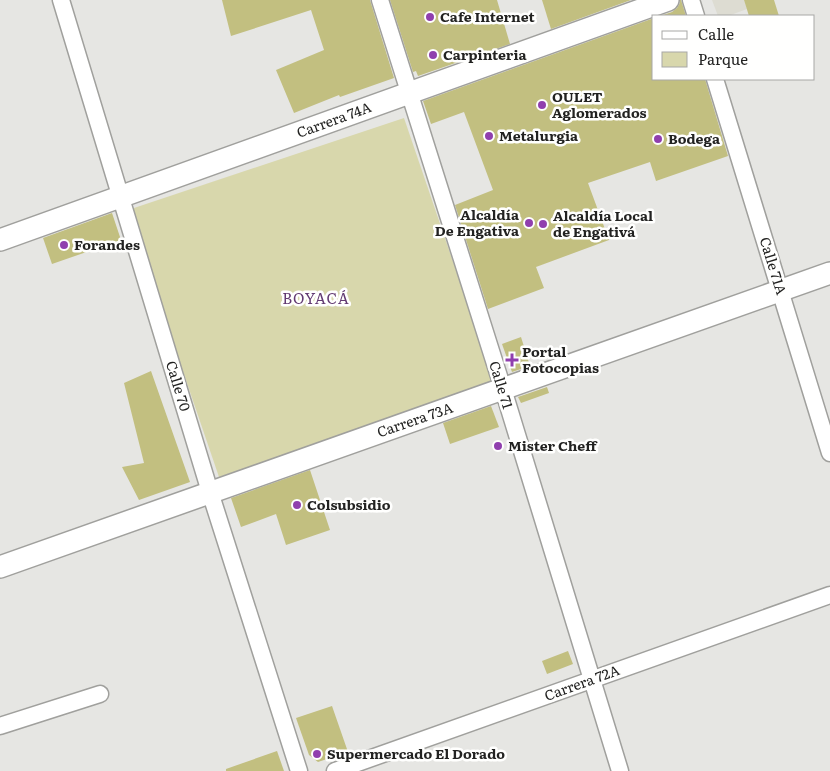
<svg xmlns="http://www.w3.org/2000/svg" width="830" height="771" font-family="Literata,serif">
<rect width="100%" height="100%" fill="#e6e6e3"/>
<polygon fill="#dddcd2" points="712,0 744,0 747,9 728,16 718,16"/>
<polygon fill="#d8d7ac" points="404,118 495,385 219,477 128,210"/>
<g fill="#c2bf80">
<polygon points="222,0 370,0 394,78 340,97 339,95 294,113 276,70 324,50 311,10 231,36"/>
<polygon points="390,0 497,0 510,44 418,76 416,71 413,72"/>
<polygon points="542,0 631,0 551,29"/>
<polygon points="680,0 681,0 686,16 660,16 672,12 677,8 680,3"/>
<polygon points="744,0 774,0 779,16 749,16"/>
<polygon points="654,18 654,79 705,79 728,156 656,181 650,162 588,183 609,240 536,267 544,288 488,309 455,205 493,190 464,112 431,124 423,101"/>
<polygon points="112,213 121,240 52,264 43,238"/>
<polygon points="521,337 530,366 512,372 502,344"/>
<polygon points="151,371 190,482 139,500 122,467 144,463 124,383"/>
<polygon points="547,387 549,393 521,403 518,397"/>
<polygon points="491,406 499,427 450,444 443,423"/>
<polygon points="310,470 330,530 286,545 276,514 241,527 231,498"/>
<polygon points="568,651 573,664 547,674 542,661"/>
<polygon points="332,706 348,752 318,762 309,755 296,718"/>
<polygon points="277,751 284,771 226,771 226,769"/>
</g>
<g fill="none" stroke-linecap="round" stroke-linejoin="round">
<g stroke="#a0a09d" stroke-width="19">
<g id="minor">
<polyline points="61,0 210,492 299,771"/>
<polyline points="380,0 503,389 620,771"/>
<polyline points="691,0 696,16"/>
<polyline points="715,79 830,453"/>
<polyline points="0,726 100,694"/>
<polyline points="335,771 830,595"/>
</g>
</g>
<g stroke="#a0a09d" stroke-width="24">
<g id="tertiary">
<polyline points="0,240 668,0"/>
<polyline points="0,567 830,273"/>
</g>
</g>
<use href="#minor" stroke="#fff" stroke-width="16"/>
<use href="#tertiary" stroke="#fff" stroke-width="21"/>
</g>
<g fill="#903fae" stroke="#fffffe" stroke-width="2">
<circle cx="430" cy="17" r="5"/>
<circle cx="433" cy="55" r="5"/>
<circle cx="542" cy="105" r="5"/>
<circle cx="489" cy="136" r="5"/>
<circle cx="658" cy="139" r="5"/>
<circle cx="529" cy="223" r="5"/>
<circle cx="543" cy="224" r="5"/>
<circle cx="64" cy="245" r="5"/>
<path d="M509.5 352.5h5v5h5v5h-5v5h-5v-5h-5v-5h5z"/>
<circle cx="498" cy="446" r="5"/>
<circle cx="297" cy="505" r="5"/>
<circle cx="317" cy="754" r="5"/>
</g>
<g text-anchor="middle" stroke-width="5" stroke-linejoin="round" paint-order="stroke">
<g font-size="14" font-weight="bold" fill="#222221" stroke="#fffffe" text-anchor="start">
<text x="440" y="22">Cafe Internet</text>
<text x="443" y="60">Carpinteria</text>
<text x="552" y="102">OULET<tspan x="552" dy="16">Aglomerados</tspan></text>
<text x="499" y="141">Metalurgia</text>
<text x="668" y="144">Bodega</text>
<text x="519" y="220" text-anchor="end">Alcaldía<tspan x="519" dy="16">De Engativa</tspan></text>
<text x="553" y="221">Alcaldía Local<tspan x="553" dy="16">de Engativá</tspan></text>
<text x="74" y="250">Forandes</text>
<text x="522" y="357">Portal<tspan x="522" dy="16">Fotocopias</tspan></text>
<text x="508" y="451">Mister Cheff</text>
<text x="307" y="510">Colsubsidio</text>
<text x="327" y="759">Supermercado El Dorado</text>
</g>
<g font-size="14" fill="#222221" stroke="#fffffe">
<text transform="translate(334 120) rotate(-20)" y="5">Carrera 74A</text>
<text transform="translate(773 266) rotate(73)" y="5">Calle 71A</text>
<text transform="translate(501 385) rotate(73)" y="5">Calle 71</text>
<text transform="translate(178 386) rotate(73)" y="5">Calle 70</text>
<text transform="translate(415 420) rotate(-19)" y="5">Carrera 73A</text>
<text transform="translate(582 683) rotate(-20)" y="5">Carrera 72A</text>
</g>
<g font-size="15" letter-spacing="1" fill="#623a72" stroke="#fffffe">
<text x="316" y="304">BOYACÁ</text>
</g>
</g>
<rect x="652" y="15" width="162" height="65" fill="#fffffe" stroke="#a7a7a6"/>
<rect x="662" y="31" width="25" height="8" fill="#ffffff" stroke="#a7a7a6"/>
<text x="698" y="40" font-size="15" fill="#222221">Calle</text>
<rect x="662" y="52" width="25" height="15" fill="#d8d7ac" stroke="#a7a7a6"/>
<text x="698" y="65" font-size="15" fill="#222221">Parque</text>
</svg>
